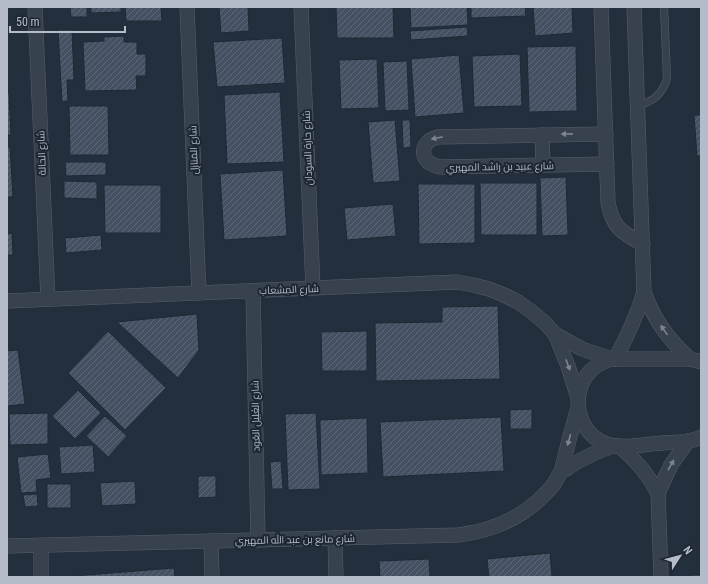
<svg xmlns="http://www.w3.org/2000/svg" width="708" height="584" font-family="'Roboto Condensed',Cairo,sans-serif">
<defs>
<pattern id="building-hatch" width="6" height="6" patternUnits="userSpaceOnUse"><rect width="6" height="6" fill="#455162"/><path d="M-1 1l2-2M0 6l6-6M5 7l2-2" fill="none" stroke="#5d6877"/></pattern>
</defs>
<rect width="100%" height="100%" fill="#242f3e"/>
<g fill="url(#building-hatch)" stroke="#1f2835">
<polygon points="70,7 87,7 87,17 71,17"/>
<polygon points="91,7 121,7 121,12 91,13"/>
<polygon points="125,7 161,7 162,21 126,21"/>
<polygon points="219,7 248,7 249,31 221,33"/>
<polygon points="336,7 393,7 394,38 337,38"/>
<polygon points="410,7 467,7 468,25 411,28"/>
<polygon points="471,7 525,7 526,16 471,18"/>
<polygon points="533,7 572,7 573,33 535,36"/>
<polygon points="467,27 468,36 411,40 410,31"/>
<polygon points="58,30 72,30 74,80 67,80 68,101 62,102"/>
<polygon points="124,36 124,42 137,42 137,54 146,54 146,76 136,76 137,90 85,91 83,42 104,41 104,37"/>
<polygon points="282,38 285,83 217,87 213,42"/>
<polygon points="576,46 577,111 529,112 527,47"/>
<polygon points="520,54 522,106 474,107 472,56"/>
<polygon points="459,55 464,113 415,117 411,59"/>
<polygon points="377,59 379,108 341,109 339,60"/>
<polygon points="407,61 409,110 385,111 383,62"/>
<polygon points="280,92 284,162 227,164 224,95"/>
<polygon points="7,93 9,93 11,135 7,135"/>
<polygon points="69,106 108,106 109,155 70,155"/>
<polygon points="694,115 701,115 701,156 697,156"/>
<polygon points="395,120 400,181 373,183 368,122"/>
<polygon points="402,120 410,120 411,147 403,148"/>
<polygon points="7,147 10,147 13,197 7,197"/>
<polygon points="65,162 106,162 106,175 66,176"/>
<polygon points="283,170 287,236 224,240 220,174"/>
<polygon points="566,177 568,235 542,236 540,178"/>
<polygon points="64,181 97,182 97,199 64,198"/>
<polygon points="480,183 537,183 537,235 481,235"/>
<polygon points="418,184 475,184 475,243 419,244"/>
<polygon points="104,185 161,185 161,233 105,233"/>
<polygon points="393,204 396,236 347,240 344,208"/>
<polygon points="12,233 13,255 7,255 7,234"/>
<polygon points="101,235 102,250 66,253 65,238"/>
<polygon points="498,306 500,379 376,381 375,323 442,322 442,307"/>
<polygon points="197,314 199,350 178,378 117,322"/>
<polygon points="108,331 166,388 125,430 68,373"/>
<polygon points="367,331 367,371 322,371 321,332"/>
<polygon points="18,350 25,404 7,406 7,351"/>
<polygon points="78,390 101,413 75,439 52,416"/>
<polygon points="532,409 532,429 510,429 510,410"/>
<polygon points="48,413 48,444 10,445 9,414"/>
<polygon points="316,413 320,489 288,490 285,414"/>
<polygon points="105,416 127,436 108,457 86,436"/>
<polygon points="501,417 504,471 383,477 380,422"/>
<polygon points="367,418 368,473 321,475 320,420"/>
<polygon points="93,445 95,472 61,474 59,447"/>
<polygon points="48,454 51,478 36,480 37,492 21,493 17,457"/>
<polygon points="281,461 283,489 272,489 270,462"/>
<polygon points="198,476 216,476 216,497 198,498"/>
<polygon points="135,481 136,504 102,506 100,483"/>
<rect x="47" y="484" width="24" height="24"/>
<polygon points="37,494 38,506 25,507 23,495"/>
<polygon points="550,553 552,577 489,577 487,559"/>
<polygon points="429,559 430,577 380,577 379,561"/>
<polygon points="174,568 175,577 74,577 74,576"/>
<rect x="692" y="575" width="9" height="2"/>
</g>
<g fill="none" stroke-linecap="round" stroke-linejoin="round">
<g stroke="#565f6c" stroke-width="8">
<path id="service" d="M637,106C653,102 663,94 667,78L664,7"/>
</g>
<g stroke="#565f6c" stroke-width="15">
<g id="minor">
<polyline points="35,7 48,299"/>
<polyline points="187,7 199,293"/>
<polyline points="301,7 313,288"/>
<path d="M601,7L608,202C612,227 622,233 643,244"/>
<path d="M634,7L644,292C654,320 668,339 690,359"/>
<path d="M606,134L437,137C417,143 420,165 441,167L607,164"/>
<polyline points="542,135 543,165"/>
<polyline points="253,291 258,540"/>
<polyline points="7,301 457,282 473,285 489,289 504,295 518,302 532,312 544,322 555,334 582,349 612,359"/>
<polyline points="555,334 568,366 578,398"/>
<path d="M615,359C627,337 637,316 644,292"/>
<path d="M701,362L690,359H612C606,361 600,363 595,367C569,387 574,430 604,443C620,450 645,444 662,443C674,442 690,443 701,437"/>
<path d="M620,447C636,460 648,474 658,493"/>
<polyline points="561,472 569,440 578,408"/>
<polyline points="335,538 336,577"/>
<polyline points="211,541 212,577"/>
<polyline points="41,545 41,577"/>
<path d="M7,546L458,535C491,531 519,520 543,496C546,493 550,489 553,485C556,481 558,476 561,472C563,470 567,469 569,467C583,458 598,451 613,446"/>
<polyline points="661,577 658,493 671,465 688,441"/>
</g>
</g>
<use href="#service" stroke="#38414e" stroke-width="7"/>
<use href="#minor" stroke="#38414e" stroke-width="14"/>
</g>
<defs><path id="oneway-solid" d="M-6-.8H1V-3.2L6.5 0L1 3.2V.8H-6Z"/></defs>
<g fill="#7c8592">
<use href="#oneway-solid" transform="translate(567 134) rotate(179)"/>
<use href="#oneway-solid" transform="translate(437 138) rotate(168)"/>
<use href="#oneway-solid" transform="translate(664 330) rotate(-125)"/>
<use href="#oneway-solid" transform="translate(568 365) rotate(70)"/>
<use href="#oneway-solid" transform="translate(569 440) rotate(105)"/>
<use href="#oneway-solid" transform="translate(671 465) rotate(-60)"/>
</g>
<g text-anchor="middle" stroke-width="4" stroke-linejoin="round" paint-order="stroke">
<g font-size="10" fill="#b4bcc9" stroke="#1d2633">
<text transform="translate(307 148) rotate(-92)" y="4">شارع حارة السودان</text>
<text transform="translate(193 150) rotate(-92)" y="4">شارع المَنازِل</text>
<text transform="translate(41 153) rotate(-92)" y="4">شارع الحالة</text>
<text transform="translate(500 166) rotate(-1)" y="4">شارع عبيد بن راشد المهيري</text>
<text transform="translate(289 289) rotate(-2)" y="4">شارع المِشعاب</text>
<text transform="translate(255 416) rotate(-91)" y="4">شارع الغَلِيل العُود</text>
<text transform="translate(295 539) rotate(-1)" y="4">شارع مانع بن عبد الله المهيري</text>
</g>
</g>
<rect width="708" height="584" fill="none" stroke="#b4bcc9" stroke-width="16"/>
<g transform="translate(680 556) rotate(54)" stroke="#1d2633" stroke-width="3" paint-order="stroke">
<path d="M0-3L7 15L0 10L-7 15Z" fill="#b4bcc9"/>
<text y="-6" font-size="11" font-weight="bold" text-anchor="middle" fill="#b4bcc9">N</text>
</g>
<path d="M10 26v6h115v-6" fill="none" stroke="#b4bcc9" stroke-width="2"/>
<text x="16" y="26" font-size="12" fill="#b4bcc9" stroke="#1d2633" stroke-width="3" paint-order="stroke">50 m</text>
</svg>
